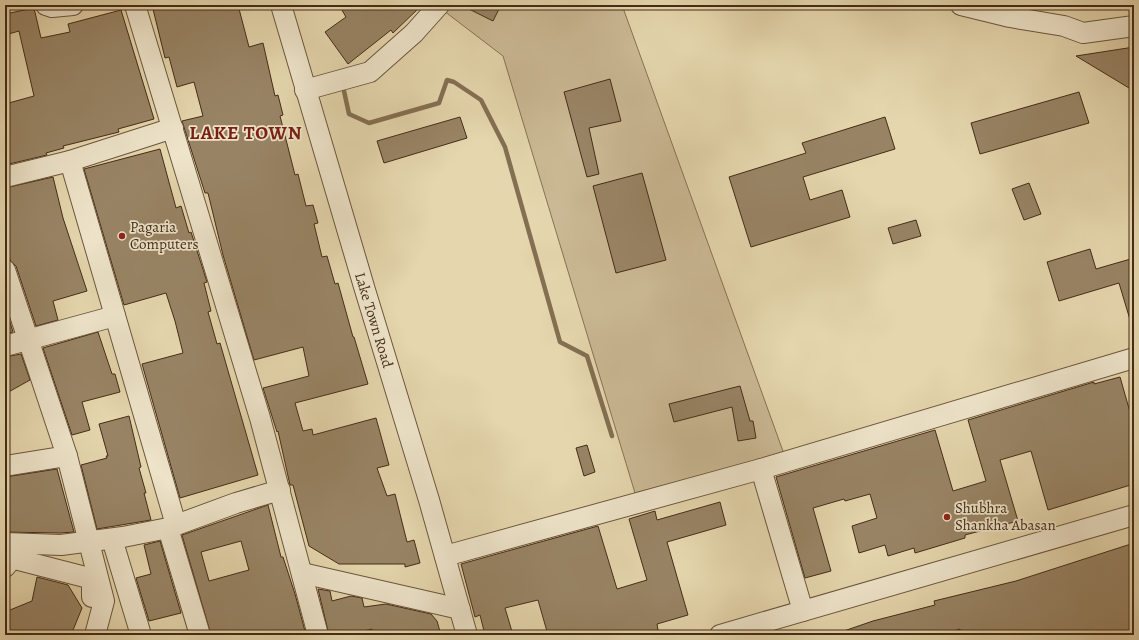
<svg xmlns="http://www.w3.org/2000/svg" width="1139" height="640" font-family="Alegreya,serif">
<rect width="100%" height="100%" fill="#e5d6ad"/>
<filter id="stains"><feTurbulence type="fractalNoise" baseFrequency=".005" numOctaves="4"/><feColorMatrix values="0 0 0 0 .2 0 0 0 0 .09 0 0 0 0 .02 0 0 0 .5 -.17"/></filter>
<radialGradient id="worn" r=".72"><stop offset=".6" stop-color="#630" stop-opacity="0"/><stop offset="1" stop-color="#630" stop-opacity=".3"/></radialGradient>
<polygon fill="#cab994" stroke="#877256" points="449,5 622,5 784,454 635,493 503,56 444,11"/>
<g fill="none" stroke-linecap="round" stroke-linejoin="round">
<polyline stroke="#846f52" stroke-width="4.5" points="344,91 349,114 369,123 439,103 447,80 454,82 481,100 505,147 560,342 587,356 612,436"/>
</g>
<g fill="#988465" stroke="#442c17" fill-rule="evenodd">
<polygon points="152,5 238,5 249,47 263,43 275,96 278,95 283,115 280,116 295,175 298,174 306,206 313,205 318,223 314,224 322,257 327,256 335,284 338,283 353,337 354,337 368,384 295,403 303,431 312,429 313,435 376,418 389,465 377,468 387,496 395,494 407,542 414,540 420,563 405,567 405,564 339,564 309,546 293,485 290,485 278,431 277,432 263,388 309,376 303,347 254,360 223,255 208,193 205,193 182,121 203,116 194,82 177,87 169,57 165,58"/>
<polygon points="339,5 422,5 393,33 391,30 348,64 325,32 346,17"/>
<polygon points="461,5 501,5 493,21"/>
<polygon points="34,8 41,38 70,32 68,24 121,10 154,119 118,129 119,132 63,146 64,148 46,153 47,155 5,165 5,104 34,96 19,31 5,35 5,14"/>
<polygon points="1134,47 1134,91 1076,56"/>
<polygon points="610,79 621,121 589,128 599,174 587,177 564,92"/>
<polygon points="1079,92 1089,123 980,154 971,123"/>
<polygon points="460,117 467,138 384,163 377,141"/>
<polygon points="885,117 895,149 803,177 810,200 842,190 850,217 751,247 729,177 806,153 802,143"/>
<polygon points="160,149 176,208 181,206 189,233 191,232 207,282 204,283 211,311 208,312 217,344 220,343 258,475 180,498 142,364 183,353 175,321 166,293 124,305 84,169"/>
<polygon points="642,173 666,260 616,273 593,186"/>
<polygon points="53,177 63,218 87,291 53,301 58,320 36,326 16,266 10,260 5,242 5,188"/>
<polygon points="1029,183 1041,214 1024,220 1012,189"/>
<polygon points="916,220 921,236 893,244 888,228"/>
<polygon points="1090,249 1096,269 1134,258 1134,322 1131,323 1119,283 1059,301 1047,262"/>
<polygon points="5,306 13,332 5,334"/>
<polygon points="98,332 112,374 115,374 120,392 82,402 90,430 72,435 43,348"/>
<polygon points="21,354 30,380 5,394 5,357"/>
<polygon points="1120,377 1134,426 1134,484 1048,510 1031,451 1000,460 1018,521 965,535 965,538 915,553 914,548 888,556 885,545 859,553 852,526 877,518 870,494 845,501 844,499 813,508 831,571 805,578 776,477 935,430 953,491 986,481 968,420 1094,382 1094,384"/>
<polygon points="740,386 750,421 753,421 756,438 738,441 732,407 674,422 669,404"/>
<polygon points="129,416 141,467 139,468 146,493 144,493 151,520 97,529 81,465 107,458 106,456 108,456 99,424"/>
<polygon points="587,445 595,472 584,476 576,448"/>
<polygon points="57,469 74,532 60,533 5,532 5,477"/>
<polygon points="720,502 726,525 667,542 688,615 657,624 658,630 640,635 635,635 634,631 620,635 606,635 604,631 590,635 548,635 538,600 505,608 513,635 485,635 480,615 475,617 461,564 598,526 617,589 647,580 629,519 655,511 657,520"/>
<path d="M268,505L281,557H283L295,594L306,635H211L182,535ZM241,541L249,570L209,581L201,552Z"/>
<polygon points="160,541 181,613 149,621 136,578 151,574 144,545"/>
<polygon points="1134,543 1134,635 961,635 960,629 940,635 842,635 841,632 873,621 935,605 934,601 1016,581"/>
<polygon points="37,577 68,585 82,608 71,635 5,635 5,612 32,601"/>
<polygon points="318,589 330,591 332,601 351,596 362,598 364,607 386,604 431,614 437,621 441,635 404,635 404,631 373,635 372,629 348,635 329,635"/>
</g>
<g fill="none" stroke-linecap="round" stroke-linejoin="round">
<g stroke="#6c563c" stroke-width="22">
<g id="minor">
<polyline points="46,5 52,7 73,5"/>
<polyline points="135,5 260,418 318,635"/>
<polyline points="281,5 365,290 429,500 467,635"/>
<polyline points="961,5 1010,17 1064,26 1083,33 1134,26"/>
<polyline points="305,90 370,72 414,33 439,5"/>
<polyline points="70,161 176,525"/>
<polyline points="5,177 70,161 173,128"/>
<polyline points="5,270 67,456 104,601 95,635"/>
<polyline points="5,346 115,316"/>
<polyline points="5,466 67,456"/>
<polyline points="761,469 803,611"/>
<polyline points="168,528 200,635"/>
<polyline points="112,539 141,635"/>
<polyline points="5,543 61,545 123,537 168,528 236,503 280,490"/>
<polyline points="445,556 761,469 1134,358"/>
<polyline points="5,567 10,561 15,559 89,578 92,583 92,597"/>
<polyline points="302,573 460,609"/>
<polyline points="720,635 1134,515"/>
</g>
</g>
<use href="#minor" stroke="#eee4ca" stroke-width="20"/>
</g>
<g fill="#8f2418" stroke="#eee4ca" stroke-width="1.5">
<circle cx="122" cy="236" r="4"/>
<circle cx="947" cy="517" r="4"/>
</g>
<g text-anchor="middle" stroke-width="3.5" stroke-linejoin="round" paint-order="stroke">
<g font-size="15" fill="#442c17" stroke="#eee4ca" text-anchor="start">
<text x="130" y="232">Pagaria<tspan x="130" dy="17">Computers</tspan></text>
<text x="955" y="513">Shubhra<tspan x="955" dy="17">Shankha Abasan</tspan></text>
</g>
<g font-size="15" fill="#442c17" stroke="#eee4ca">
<text transform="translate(374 320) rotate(73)" y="5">Lake Town Road</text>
</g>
<g font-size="19" font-weight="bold" letter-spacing="1" fill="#7a1f14" stroke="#eee4ca">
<text x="246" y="139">LAKE TOWN</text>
</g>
</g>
<rect width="1139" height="640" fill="none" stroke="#e5d6ad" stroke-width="20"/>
<rect x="6" y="6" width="1127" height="628" fill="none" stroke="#442c17" stroke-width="2"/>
<rect x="10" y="10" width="1119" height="620" fill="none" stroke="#442c17"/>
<rect width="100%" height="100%" filter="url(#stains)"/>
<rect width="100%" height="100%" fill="url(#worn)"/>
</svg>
